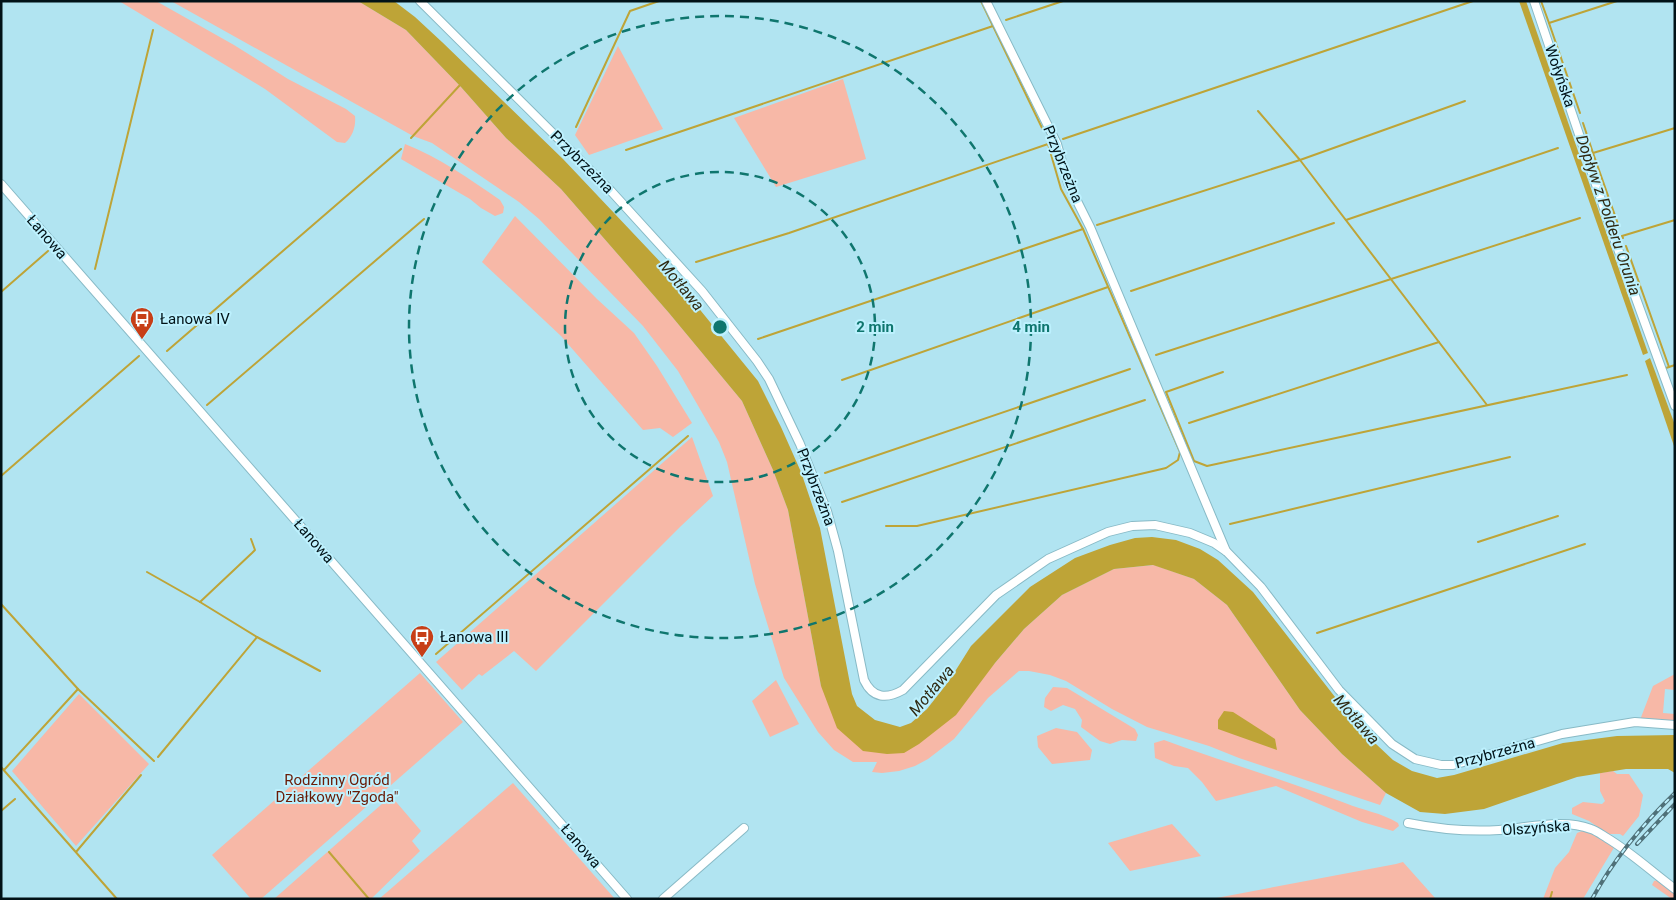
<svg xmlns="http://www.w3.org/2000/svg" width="1676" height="900" font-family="Roboto,sans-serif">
<rect width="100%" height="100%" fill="#b1e4f1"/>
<g fill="#f7b8a7">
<path d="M119,1H156L234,45L288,79L346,109L355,116C356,126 353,136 345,143L337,142L265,89Z"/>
<polygon points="171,1 358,1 406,30 461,87 506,138 561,189 669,313 742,401 773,470 788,510 821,686 887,754 995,663 1024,629 1062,595 1114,569 1154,565 1194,579 1227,605 1300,710 1342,754 1386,793 1380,805 1239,758 1209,746 1147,727 1112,709 1066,681 1050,675 1029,671 1019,671 988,698 954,739 928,759 915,766 899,771 882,773 872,772 877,762 853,762 834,750 818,732 784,678 755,584 727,462 719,442 678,371 643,326 539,219 519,202 432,143 413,136"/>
<polygon points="618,46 663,129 589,155 575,135"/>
<polygon points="843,79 866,159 776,187 734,118"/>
<path d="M405,144C440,158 468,178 500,200L504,207L503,213L495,216L481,208L470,199L401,159Z"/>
<polygon points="515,216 597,299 634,333 657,366 692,423 673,437 660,428 643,430 561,336 482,262"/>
<polygon points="692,437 713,496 681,526 536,671 514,651 482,676 479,674 462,690 436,662"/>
<polygon points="420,673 463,722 261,899 251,899 212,855"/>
<polygon points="1675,674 1675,690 1665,689 1663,713 1675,714 1675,722 1640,720 1653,686"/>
<polygon points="776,680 799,724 770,737 752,701"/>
<polygon points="1053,687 1067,688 1135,729 1138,735 1136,741 1122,740 1110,744 1100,741 1081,727 1082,720 1075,709 1063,705 1051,711 1044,707 1045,698"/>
<polygon points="79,694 149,764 76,846 12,771"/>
<polygon points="1056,728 1077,732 1092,750 1090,760 1052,764 1038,747 1037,736"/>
<path d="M1164,740C1224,762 1285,780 1345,803C1362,810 1382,813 1398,823L1399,826L1393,831L1362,822L1276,786L1216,801L1202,782L1188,768L1174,766L1155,758L1154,743Z"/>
<polygon points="1613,771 1617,774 1629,774 1643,795 1639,816 1623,836 1620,834 1608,834 1589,821 1572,814 1572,808 1583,802 1602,804 1605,801 1600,791 1600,773"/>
<polygon points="513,783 615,899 379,899"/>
<polygon points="391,796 421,831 412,841 420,851 371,899 274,899"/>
<polygon points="1172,824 1201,856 1130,871 1108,843"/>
<polygon points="1582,831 1593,834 1615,846 1583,899 1543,899 1555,868 1569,852 1577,833"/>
<polygon points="1403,862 1436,899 1211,899 1396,864"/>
<polygon points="1658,880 1675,891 1675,899 1672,899 1652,885 1654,881"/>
</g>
<g fill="#bea437">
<polygon points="358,1 394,1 415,17 442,42 563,159 666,268 758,381 781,427 801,472 820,528 852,694 857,706 875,720 900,727 911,723 927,709 949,681 971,646 1030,587 1075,558 1110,545 1135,538 1152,537 1176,540 1200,549 1218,560 1253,592 1360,729 1393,760 1412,771 1437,778 1454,775 1563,743 1617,736 1675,735 1675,773 1668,769 1626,769 1577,777 1484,809 1445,814 1420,812 1386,793 1342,754 1300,710 1227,605 1194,579 1153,565 1114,569 1062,595 1024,629 995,663 956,715 919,744 904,753 887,754 863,751 837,728 821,686 788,510 773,470 742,401 669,313 561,189 506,138 461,87 406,30"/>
<polygon points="1519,1 1526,1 1648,353 1643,355"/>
<polygon points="1650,358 1675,425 1675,449 1645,361"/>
<polygon points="1224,711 1233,712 1275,739 1277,750 1218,729 1218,720"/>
</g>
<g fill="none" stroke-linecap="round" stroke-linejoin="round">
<g stroke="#bea437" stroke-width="2">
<polyline points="981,1 1043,130"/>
<polyline points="1541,1 1549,23 1617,1"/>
<polyline points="1006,20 1063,1"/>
<polyline points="1549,23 1580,113"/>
<polyline points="1258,111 1300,160 1487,405"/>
<polyline points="1583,123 1593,153"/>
<polyline points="576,127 630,11 659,1"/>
<polyline points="411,138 460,85"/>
<polyline points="1063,139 1473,1"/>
<polyline points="626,150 993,26"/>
<polyline points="1346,220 1558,148"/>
<polyline points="1097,225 1300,160 1465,101"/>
<polyline points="1619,227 1593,153 1675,128"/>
<polyline points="1623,238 1622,236 1675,220"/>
<polyline points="1626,246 1669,367"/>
<polyline points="696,262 789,233 1048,144 1061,189 1083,229 1180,452 1178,460 1166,468 917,526 886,526"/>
<polyline points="95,269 153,30"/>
<polyline points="1131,291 1334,223"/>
<polyline points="1,292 48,251"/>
<polyline points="758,339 1083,229"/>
<polyline points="167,351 401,149"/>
<polyline points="1156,355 1580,218"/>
<polyline points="1663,369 1675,365"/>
<polyline points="1223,372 1166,392 1194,461 1207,466 1627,375"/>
<polyline points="842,380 1108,287"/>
<polyline points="207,405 424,219"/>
<polyline points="1189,423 1439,342"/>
<polyline points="825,473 1130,369"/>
<polyline points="1,476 139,356"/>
<polyline points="842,502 1145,400"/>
<polyline points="1230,524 1510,457"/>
<polyline points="1478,542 1558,516"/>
<polyline points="147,572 200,602 257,637"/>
<polyline points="200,602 252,553 255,550 251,539"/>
<polyline points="1,604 78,689 154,761"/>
<polyline points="1317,633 1585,544"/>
<polyline points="436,654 688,436"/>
<polyline points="158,757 257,637 320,671"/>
<polyline points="1,767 117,899"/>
<polyline points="4,770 78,689"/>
<polyline points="1,811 15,799"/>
<polyline points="76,852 141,775"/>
<polyline points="329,852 369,899"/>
<polyline points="1550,899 1552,892"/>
</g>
<g stroke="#88bac6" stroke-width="10">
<g id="street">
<path d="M420,1L611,191L702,291L757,361L769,379L800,444L827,511L838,551L864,680C873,699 887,699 903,690L996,595L1048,559L1108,532L1132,526L1155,525L1190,533L1214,543L1227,552L1261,587L1339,690L1392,744L1415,759L1441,765H1453L1562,734L1635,722L1675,725"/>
<polyline points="986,1 1057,144 1068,183 1090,227 1226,551"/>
<polyline points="1534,1 1614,238 1675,406"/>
<polyline points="1,184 627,899"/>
<path d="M1408,823C1438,829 1469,832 1499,830C1528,828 1563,818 1591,829C1597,831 1602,835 1607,838C1632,853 1652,872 1675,889"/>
<polyline points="663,899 744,828"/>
</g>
</g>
<use href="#street" stroke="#fff" stroke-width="8"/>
<g stroke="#4f7078" stroke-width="4">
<g id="rail">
<polyline points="1637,844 1675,804"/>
<path d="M1592,899C1614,859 1642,825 1675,793"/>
</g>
</g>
<use href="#rail" stroke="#bdf1fe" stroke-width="2" stroke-dasharray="5.5" stroke-linecap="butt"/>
</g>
<g fill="none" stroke="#0f766e" stroke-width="2.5" stroke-dasharray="9 6">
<circle cx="720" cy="327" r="155"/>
<circle cx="720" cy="327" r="311"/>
</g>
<defs>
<g id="bus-pin" transform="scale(1.25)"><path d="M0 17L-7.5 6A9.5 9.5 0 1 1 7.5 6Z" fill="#c73e17" stroke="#bdf1fe"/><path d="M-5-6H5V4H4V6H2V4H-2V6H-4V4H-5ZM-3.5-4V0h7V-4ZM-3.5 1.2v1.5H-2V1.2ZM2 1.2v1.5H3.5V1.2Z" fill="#fff"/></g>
</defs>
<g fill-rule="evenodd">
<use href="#bus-pin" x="142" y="319"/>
<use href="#bus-pin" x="422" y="637"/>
</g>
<g text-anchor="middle" stroke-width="4" stroke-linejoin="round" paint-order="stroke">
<g font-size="15" fill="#011217" stroke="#bdf1fe">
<text transform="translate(1560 76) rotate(71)" y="5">Wołyńska</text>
<text transform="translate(582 162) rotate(45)" y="5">Przybrzeżna</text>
<text transform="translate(1063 164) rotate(68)" y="5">Przybrzeżna</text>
<text transform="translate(47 237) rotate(49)" y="5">Łanowa</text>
<text transform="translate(816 487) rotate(69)" y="5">Przybrzeżna</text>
<text transform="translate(314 541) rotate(49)" y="5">Łanowa</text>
<text transform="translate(1495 753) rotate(-15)" y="5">Przybrzeżna</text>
<text transform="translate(1536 828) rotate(-4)" y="5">Olszyńska</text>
<text transform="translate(581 846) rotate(49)" y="5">Łanowa</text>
</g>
<g font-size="15" fill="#011217" stroke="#bdf1fe" text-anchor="start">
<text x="160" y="324">Łanowa IV</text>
<text x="440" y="642">Łanowa III</text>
</g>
<g font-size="15" fill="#691b06" stroke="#bdf1fe">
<text x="337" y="785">Rodzinny Ogród<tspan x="337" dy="17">Działkowy "Zgoda"</tspan></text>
</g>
<g font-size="16" font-style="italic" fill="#302a13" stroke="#bdf1fe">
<text transform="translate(1609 215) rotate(71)" y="6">Dopływ z Polderu Orunia</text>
<text transform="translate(682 285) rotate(50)" y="6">Motława</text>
<text transform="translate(931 690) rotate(-50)" y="6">Motława</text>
<text transform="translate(1357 719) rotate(49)" y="6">Motława</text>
</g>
</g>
<circle cx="720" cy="327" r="8" fill="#0f766e" stroke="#bdf1fe" stroke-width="2.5"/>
<g font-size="15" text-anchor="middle" font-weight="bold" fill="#0f766e" stroke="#bdf1fe" stroke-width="4" stroke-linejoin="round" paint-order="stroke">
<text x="875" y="332">2 min</text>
<text x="1031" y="332">4 min</text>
</g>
<rect width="1676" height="900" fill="none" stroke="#011217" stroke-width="5"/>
</svg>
